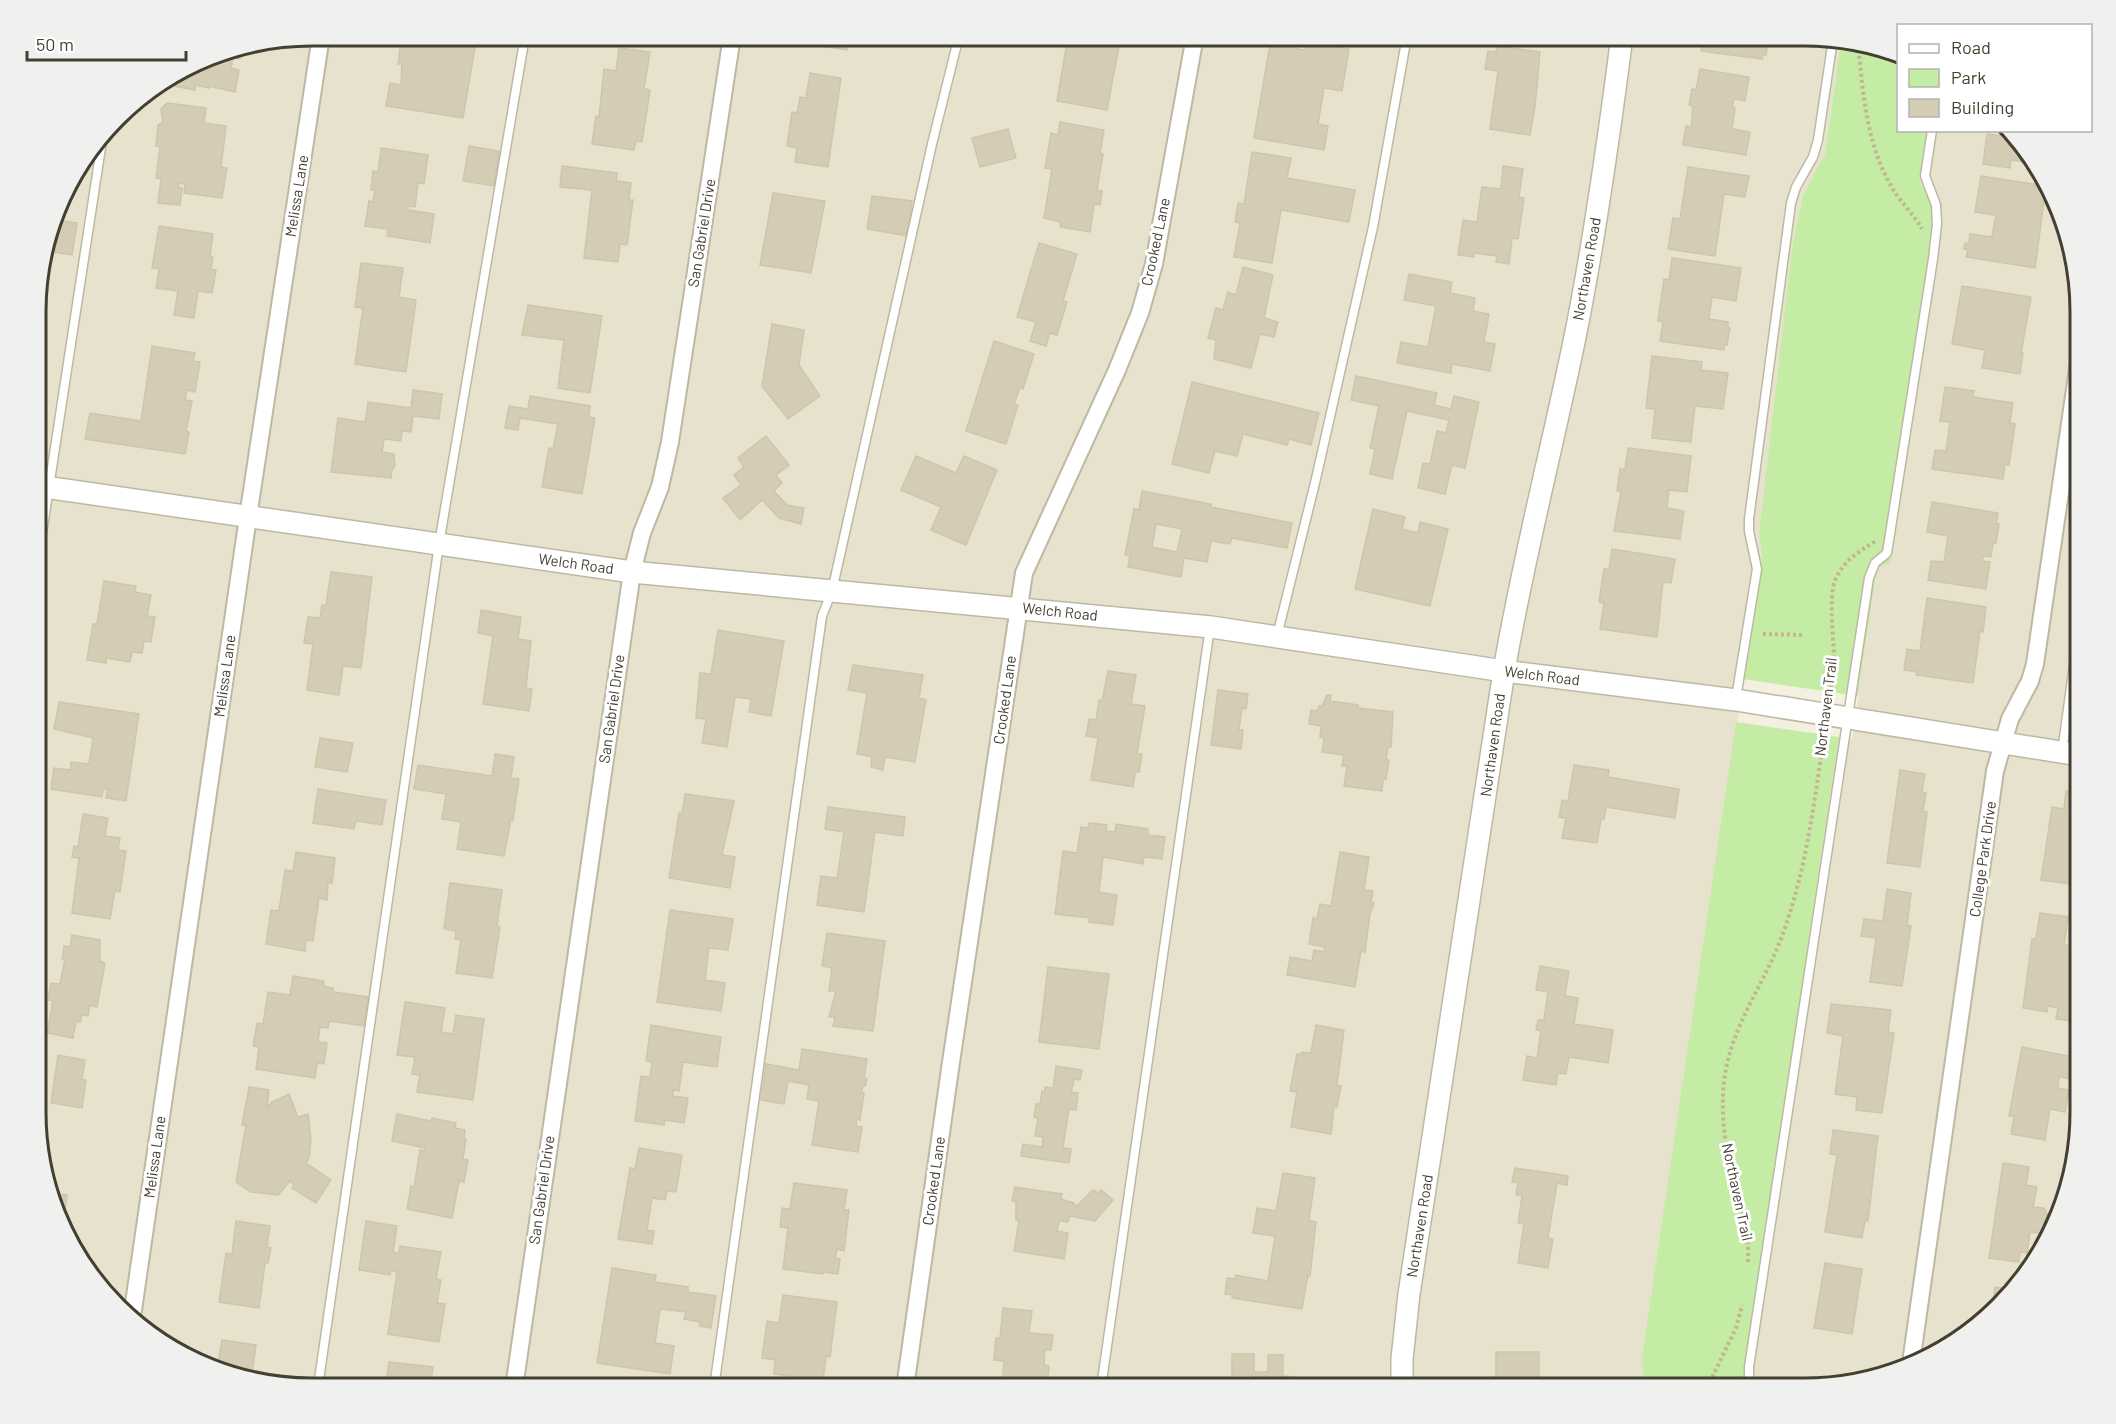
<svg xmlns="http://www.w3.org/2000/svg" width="2116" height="1424" font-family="Barlow,sans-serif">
<rect width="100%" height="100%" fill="#f3efe1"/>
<g fill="#e7e2ce">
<polygon points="313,36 1821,37 1841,41 1825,154 1803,195 1792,248 1759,532 1762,558 1642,1357 1643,1388 295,1387 223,1373 145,1331 73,1250 38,1147 38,277 65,190 130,105 207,57"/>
<polygon points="1927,131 2004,131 2043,175 2079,295 2079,1129 2065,1201 2023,1279 1926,1359 1804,1388 1749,1388 1749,1343 1839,737 1852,740 1877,568 1896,533 1943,221 1920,182"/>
</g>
<g fill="#c4eca4">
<polygon points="1841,41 1893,51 1898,54 1898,130 1927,131 1920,182 1943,221 1896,533 1890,563 1877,568 1858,696 1743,679 1762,558 1759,532 1792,248 1803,195 1825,154"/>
<polygon points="1736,722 1839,737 1745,1364 1746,1388 1643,1388 1642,1357"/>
</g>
<g fill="#d4ccb5" stroke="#d0c5a8" stroke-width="1.5" fill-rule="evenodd">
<polygon points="400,36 477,36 463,118 386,106 390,83 401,85 402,64 398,64 400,48 404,48 404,44 398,43"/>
<polygon points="807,36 849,36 847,50 806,44"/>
<polygon points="1068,36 1121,36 1107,110 1057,101"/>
<polygon points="1701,37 1769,37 1766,55 1763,54 1762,59 1701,51 1703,37"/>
<polygon points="1306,42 1349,49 1342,91 1324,88 1318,124 1328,126 1324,150 1254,138 1270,44 1304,50"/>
<polygon points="1497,46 1540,52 1535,107 1530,135 1490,129 1498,71 1485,69 1488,51 1496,52"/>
<polygon points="619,48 650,52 644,89 650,90 642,142 636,141 634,150 592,144 596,116 599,117 604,69 616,71"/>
<polygon points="241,50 240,59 233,58 231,68 239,70 235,92 209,86 209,88 195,85 195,90 164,84 207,57"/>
<polygon points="1700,69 1749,77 1745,101 1734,99 1732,107 1735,108 1732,129 1750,132 1746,155 1683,145 1686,126 1691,127 1693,106 1689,105 1692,89 1696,90"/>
<polygon points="810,73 841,78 828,167 795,162 797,148 787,146 792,112 797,113 800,97 806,98"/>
<polygon points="167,103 206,108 204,123 226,126 221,167 227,168 222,198 184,193 185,184 179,183 178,187 182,188 180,205 158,203 161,179 156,178 160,147 156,146 158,125 163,122 161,109"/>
<polygon points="1060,122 1104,130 1100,153 1103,154 1097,190 1102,191 1100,205 1094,204 1090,232 1060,227 1061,222 1044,218 1052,169 1045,168 1051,133 1058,135"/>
<polygon points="1008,129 1016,158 980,167 972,138"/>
<polygon points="2004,130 2033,163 2011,160 2010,168 1983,164 1987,134 2003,136"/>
<polygon points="469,146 499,151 494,186 463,181"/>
<polygon points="381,148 428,155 424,184 418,183 415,207 408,206 408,210 434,214 430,243 387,236 388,229 365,226 369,201 373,202 375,190 371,190 373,171 378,172"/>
<polygon points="1252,152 1291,158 1287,178 1355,190 1349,222 1281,210 1272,263 1234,257 1240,223 1235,222 1238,203 1244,204"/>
<polygon points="562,166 617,173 616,181 631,183 629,200 633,200 627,245 620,244 618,262 584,258 592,190 560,187"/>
<polygon points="1503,166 1523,169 1519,197 1524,198 1518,239 1512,238 1509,264 1496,262 1497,256 1474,253 1474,257 1458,255 1463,220 1477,222 1482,187 1501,189"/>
<polygon points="1688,167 1749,176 1745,197 1724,194 1715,256 1668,249 1673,218 1680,219"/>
<polygon points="1981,176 2046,186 2035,268 1966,257 1968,250 1964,249 1965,243 1969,244 1970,234 1992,237 1996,215 1975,212"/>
<polygon points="773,193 825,201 811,273 760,265"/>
<polygon points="872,196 912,201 907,236 867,229"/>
<polygon points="56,220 77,223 72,255 46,251"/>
<polygon points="159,226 213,234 210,256 213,257 211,269 216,270 212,293 198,291 194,318 174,315 178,291 156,288 159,269 152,268"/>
<polygon points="1039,243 1077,254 1063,301 1067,302 1057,335 1050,333 1046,346 1030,341 1036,322 1017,317"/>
<polygon points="1672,258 1741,268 1736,301 1712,297 1709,319 1728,322 1728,328 1730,328 1727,345 1724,345 1724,350 1660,341 1663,322 1658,321 1664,279 1669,280"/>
<polygon points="361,263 403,268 399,297 416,300 406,372 355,364 363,308 355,307"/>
<polygon points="1243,267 1273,275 1264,318 1278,322 1274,337 1260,334 1251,368 1214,359 1216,340 1208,338 1216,308 1223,310 1228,292 1236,295"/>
<polygon points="1409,274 1452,282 1450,293 1475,298 1473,311 1489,314 1484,342 1495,344 1490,371 1452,364 1451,373 1397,363 1401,342 1428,347 1436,306 1404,300"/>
<polygon points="1962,286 2031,297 2021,353 2023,353 2020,374 1982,368 1985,350 1952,344"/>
<polygon points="528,305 602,316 590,393 558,388 564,340 522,335"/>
<polygon points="772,324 804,330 799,365 820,396 788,419 762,386"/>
<polygon points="994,341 1034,354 1023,389 1020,387 1014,404 1018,405 1006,444 966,431"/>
<polygon points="152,346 195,353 193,361 200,362 195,392 187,390 185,400 192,401 186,431 189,432 185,454 85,439 90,413 141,421"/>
<polygon points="1652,356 1702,362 1701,370 1728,373 1723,409 1695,406 1691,442 1652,438 1655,409 1646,408"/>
<polygon points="1356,376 1437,393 1434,405 1451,409 1454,396 1479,402 1465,468 1452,465 1445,494 1418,488 1423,463 1430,464 1437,431 1446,433 1449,420 1407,411 1392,479 1370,474 1375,449 1370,448 1379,406 1351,400"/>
<polygon points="1192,382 1319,413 1311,445 1289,439 1287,445 1243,434 1237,456 1215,451 1209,473 1172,464"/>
<polygon points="1945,387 1974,391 1973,397 2013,403 2010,423 2015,424 2009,465 2005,464 2003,479 1932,469 1935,450 1946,451 1950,422 1940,421"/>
<polygon points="413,390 442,394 439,419 413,416 411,432 402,431 401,441 384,439 382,452 394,454 395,466 392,470 391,478 331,472 338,418 365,422 368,402 411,408"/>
<polygon points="530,396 590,406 589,417 595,418 582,494 542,487 549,448 553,449 558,424 520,418 518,430 505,428 509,406 528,409"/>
<polygon points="766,436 789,465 776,475 782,483 774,491 787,505 804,508 801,524 779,518 762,500 740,520 723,498 741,485 734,475 744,467 738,458"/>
<polygon points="1628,448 1691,456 1687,492 1669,490 1667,508 1684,511 1680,539 1614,531 1621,491 1617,491 1620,469 1625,469"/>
<polygon points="916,456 956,473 964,456 997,470 966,545 931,530 941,507 901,490"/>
<path d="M1142,491L1211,504V507L1292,523L1287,548L1232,538L1230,544L1211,541L1207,562L1184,558L1181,577L1128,567L1130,556L1125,555L1134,509L1139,510ZM1156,524L1182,529L1177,552L1152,547Z"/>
<polygon points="1932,502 1998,513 1996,524 1999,524 1996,543 1993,543 1991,557 1983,556 1982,561 1990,562 1986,589 1928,580 1931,561 1944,562 1948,536 1927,532"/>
<polygon points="1373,509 1405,517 1402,529 1418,533 1420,522 1448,529 1430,606 1355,589"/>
<polygon points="1612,549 1675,559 1671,583 1663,582 1657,637 1600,629 1604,603 1599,602 1604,569 1609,569"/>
<polygon points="331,572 372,577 361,668 343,666 339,695 307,690 313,644 304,643 308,617 320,618 322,605 326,605"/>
<polygon points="104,581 136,586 135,592 151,595 147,616 155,617 151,642 144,641 142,653 132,652 130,662 106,658 106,663 87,660 93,624 97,624"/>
<polygon points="1927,598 1986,607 1983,632 1980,631 1973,683 1916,675 1917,672 1904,670 1907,649 1920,651"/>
<polygon points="481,610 521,617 518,639 531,641 526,688 532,689 529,711 483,704 493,636 478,633"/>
<polygon points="718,630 784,641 771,716 749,712 751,699 735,697 727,747 702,743 706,719 696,718 700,673 711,674"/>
<polygon points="853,665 923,675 919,698 926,700 915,762 885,757 883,770 871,767 872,757 857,754 867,693 848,690"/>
<polygon points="1108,671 1136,675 1131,704 1145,706 1137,754 1142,754 1139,772 1135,772 1133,787 1091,780 1098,738 1086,736 1089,719 1096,720 1099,700 1102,701"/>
<polygon points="1218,690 1248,694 1246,709 1242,708 1239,730 1243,730 1241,749 1211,745"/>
<polygon points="1327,695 1331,695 1330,701 1358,705 1358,708 1393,712 1391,747 1388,747 1386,760 1389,760 1386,779 1383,779 1382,791 1344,786 1347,766 1342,766 1344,755 1322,752 1324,738 1320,737 1321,726 1309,724 1311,710 1317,711 1319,706 1322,706"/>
<polygon points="59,702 139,714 126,801 106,798 108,789 103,789 102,797 51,789 54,768 70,770 71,762 89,764 93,738 54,729"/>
<polygon points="320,738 353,743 347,772 315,767"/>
<polygon points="495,754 514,757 511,778 519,779 513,820 511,819 504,856 457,849 461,822 442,819 446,794 414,789 418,765 492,776"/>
<polygon points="1574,765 1609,770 1608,777 1679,789 1675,818 1606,807 1604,819 1601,819 1597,843 1562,838 1566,818 1559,817 1562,800 1568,801"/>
<polygon points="1900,770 1925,774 1922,792 1926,793 1923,811 1927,812 1920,867 1887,863"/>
<polygon points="318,789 386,800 382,825 356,821 354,829 313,823"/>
<polygon points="2066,791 2079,793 2078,885 2041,880 2052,807 2064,809"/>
<polygon points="685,794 734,801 722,855 735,857 730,888 669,878 679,813 682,813"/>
<polygon points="828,807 905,817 903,836 875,832 864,912 817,905 821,876 837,878 844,832 825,829"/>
<polygon points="83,814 108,818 105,836 120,838 118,850 126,851 120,892 115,891 110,919 72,913 79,858 72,857 74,846 78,847"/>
<polygon points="1089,823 1107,825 1106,831 1115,832 1116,824 1148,829 1148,835 1165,837 1162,859 1144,857 1143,864 1103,857 1099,892 1117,895 1113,925 1089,922 1090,918 1055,914 1063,851 1077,853 1081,827 1088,828"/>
<polygon points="296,852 335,858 332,883 328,883 327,900 319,898 313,941 306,940 305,951 266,944 271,910 279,911 285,870 293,871"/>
<polygon points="1340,852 1369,857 1364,890 1373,891 1371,902 1374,903 1370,913 1365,952 1361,951 1355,987 1287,975 1290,957 1312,961 1314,950 1324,952 1325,947 1309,944 1313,918 1317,919 1320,904 1331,906"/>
<polygon points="450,883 502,890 497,926 500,927 492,978 456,973 461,940 455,939 456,931 444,929"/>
<polygon points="1887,889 1911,893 1907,925 1911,926 1902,986 1870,982 1876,938 1861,936 1864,919 1883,921"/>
<polygon points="670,910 733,919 728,950 709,948 705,980 725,983 721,1011 657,1002"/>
<polygon points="2040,913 2068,917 2064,945 2074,946 2070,981 2079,982 2079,1022 2056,1019 2058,1008 2048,1006 2047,1012 2023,1008 2032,939 2036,939"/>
<polygon points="827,933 885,941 873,1031 833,1026 835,1017 829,1017 836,991 829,991 832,968 822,966"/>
<polygon points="72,935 100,940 100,961 105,963 97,1007 90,1005 88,1016 82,1015 80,1022 76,1021 73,1038 47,1033 53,1001 48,1000 51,983 60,984 65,959 62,959 64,946 70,947"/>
<polygon points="1540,966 1569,971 1565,996 1578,998 1574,1024 1613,1030 1608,1063 1569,1057 1566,1074 1558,1073 1556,1085 1523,1080 1527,1056 1537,1058 1541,1031 1536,1030 1538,1020 1544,1020 1548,992 1536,990"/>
<polygon points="1048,967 1109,974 1099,1049 1039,1042"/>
<polygon points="293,976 324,981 323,986 333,988 333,992 368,997 364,1026 329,1021 328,1028 320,1027 318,1042 327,1043 324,1064 317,1063 315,1078 256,1069 259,1047 253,1046 257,1023 263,1024 268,992 290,995"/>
<polygon points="405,1002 445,1008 441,1032 453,1034 456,1015 484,1019 473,1100 417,1092 420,1075 412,1074 415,1057 397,1055"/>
<polygon points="1831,1004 1891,1010 1888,1032 1894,1033 1882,1113 1856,1110 1857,1097 1835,1094 1843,1036 1827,1033"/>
<polygon points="651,1025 721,1037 717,1067 683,1062 679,1091 673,1090 673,1096 688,1098 684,1123 665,1120 664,1125 635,1121 641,1076 650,1077 652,1062 646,1061"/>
<polygon points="1316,1025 1344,1030 1337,1085 1341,1086 1337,1107 1334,1107 1331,1134 1291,1127 1297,1092 1290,1091 1297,1054 1301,1054 1302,1052 1311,1053"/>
<polygon points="2022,1047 2079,1058 2077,1080 2059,1077 2058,1088 2069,1090 2065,1112 2050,1109 2045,1140 2011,1134 2014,1116 2009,1116"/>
<polygon points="802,1049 867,1059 864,1078 867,1079 865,1086 863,1086 861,1093 864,1093 860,1120 857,1119 856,1126 862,1127 858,1152 812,1145 819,1101 807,1099 809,1085 788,1081 784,1104 761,1100 766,1064 799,1070"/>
<polygon points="58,1055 85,1060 82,1079 86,1080 82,1108 51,1103"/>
<polygon points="1056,1066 1082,1070 1080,1080 1074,1079 1071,1092 1078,1093 1076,1110 1069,1109 1063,1148 1071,1149 1069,1163 1021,1156 1023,1144 1042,1147 1043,1137 1035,1136 1038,1118 1034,1117 1036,1104 1040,1104 1042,1091 1045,1092 1045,1087 1053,1088"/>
<polygon points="249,1087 269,1090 267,1107 272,1102 289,1094 298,1117 308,1114 311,1139 309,1158 306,1163 331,1180 316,1203 292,1188 294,1185 290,1181 278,1195 251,1192 236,1182 246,1125 242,1125"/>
<polygon points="397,1114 431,1121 432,1118 456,1123 455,1128 465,1130 464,1139 466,1139 463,1159 468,1160 464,1182 459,1181 452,1218 407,1209 411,1186 414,1187 420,1150 425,1151 425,1148 392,1141"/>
<polygon points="1833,1130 1878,1136 1868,1221 1865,1220 1862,1238 1825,1232 1837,1155 1830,1154"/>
<polygon points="639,1148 682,1155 676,1192 667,1191 665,1200 652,1198 647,1230 654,1231 652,1244 618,1239 630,1168 635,1169"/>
<polygon points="2003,1163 2029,1167 2026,1185 2037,1187 2033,1207 2044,1208 2047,1214 2045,1230 2039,1233 2030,1232 2027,1253 2020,1252 2019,1262 1989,1258"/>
<polygon points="1515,1168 1568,1176 1567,1185 1557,1183 1548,1238 1553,1239 1548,1268 1518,1263 1524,1224 1518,1223 1522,1196 1516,1195 1518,1182 1512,1182"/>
<polygon points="1283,1173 1315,1178 1309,1220 1316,1222 1310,1276 1308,1275 1302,1309 1232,1298 1233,1295 1225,1294 1227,1278 1235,1279 1236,1275 1268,1281 1275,1236 1253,1233 1257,1208 1276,1211"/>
<polygon points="794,1183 847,1190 844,1210 849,1210 844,1251 837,1249 835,1258 840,1259 838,1274 823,1272 823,1274 783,1269 788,1228 780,1227 782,1208 790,1209"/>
<polygon points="1015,1187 1062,1194 1061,1199 1074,1203 1074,1205 1077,1206 1093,1190 1098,1193 1101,1190 1113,1200 1095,1221 1070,1216 1068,1222 1059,1221 1057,1231 1068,1233 1064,1259 1014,1251 1019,1220 1016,1220 1016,1202 1012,1201"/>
<polygon points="54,1194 67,1195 64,1219 63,1219"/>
<polygon points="236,1221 270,1226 267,1247 271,1248 268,1263 265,1263 259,1308 219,1302 226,1253 232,1254"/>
<polygon points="366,1221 397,1226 393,1252 399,1253 400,1246 441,1252 436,1279 441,1280 437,1303 445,1304 439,1342 388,1334 397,1272 391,1271 390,1275 359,1270"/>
<polygon points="1825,1263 1862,1269 1852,1334 1814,1328"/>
<polygon points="612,1268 656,1275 655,1282 688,1287 688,1292 716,1296 711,1328 699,1326 700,1322 684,1319 686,1312 660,1309 655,1343 674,1346 670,1374 597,1363"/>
<polygon points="1995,1287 2012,1289 1993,1304"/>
<polygon points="783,1295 837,1302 830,1357 826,1356 822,1388 789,1387 790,1376 774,1374 775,1360 762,1358 767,1321 779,1323"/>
<polygon points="1003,1308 1032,1311 1029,1333 1053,1335 1051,1350 1045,1350 1044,1365 1049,1366 1047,1388 1002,1388 1004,1361 994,1360 996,1338 1000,1338"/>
<polygon points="222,1340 256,1345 252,1373 267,1375 266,1382 223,1373 200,1361 218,1363"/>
<polygon points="1496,1352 1539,1352 1539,1379 1534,1378 1534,1388 1490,1388 1491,1377 1496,1377"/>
<polygon points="1232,1354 1254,1354 1254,1372 1268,1372 1268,1355 1283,1355 1283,1376 1294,1377 1294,1388 1252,1388 1252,1375 1232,1375"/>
<polygon points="389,1362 433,1367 431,1381 434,1382 433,1387 386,1387"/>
</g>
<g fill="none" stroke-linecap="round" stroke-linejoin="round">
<g stroke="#beb8a3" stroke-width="11">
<g id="service">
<polyline points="38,559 102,141"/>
<polyline points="1277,636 1315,483 1373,227 1407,36"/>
<polyline points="1736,698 1757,569 1749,531 1749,519 1791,203 1796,187 1813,157 1818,140 1833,39"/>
<polyline points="2062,752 2079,629"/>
<polyline points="318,1387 439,544 525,36"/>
<polyline points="714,1388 822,616 832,591 932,144 959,36"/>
<polyline points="1101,1388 1210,627"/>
<polyline points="1749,1388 1749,1367 1869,578 1875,563 1887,553 1933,259 1937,224 1936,205 1925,176 1932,130"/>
</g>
</g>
<g stroke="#beb8a3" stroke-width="20">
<g id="minor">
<polyline points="132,1317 248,517 321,36"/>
<polyline points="1911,1363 1995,771 2010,719 2030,681 2035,664 2079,362"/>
<polyline points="514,1388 632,572 642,533 660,487 670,442 732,36"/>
<polyline points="905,1388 950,1069 1024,573 1117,370 1140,313 1154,264 1195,36"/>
</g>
</g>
<g stroke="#beb8a3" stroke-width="24">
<g id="tertiary">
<polyline points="38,486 632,572 1211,627 1504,671 1736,700 2079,755"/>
<path d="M1402,1388V1359L1409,1294L1504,671C1523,559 1552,449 1575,337C1595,238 1609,137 1622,36"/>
</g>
</g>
<g stroke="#c2b692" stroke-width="4" stroke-dasharray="3 3" stroke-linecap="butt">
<path d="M1858,44C1863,91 1866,142 1890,184C1898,200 1913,213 1922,229"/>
<polyline points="1763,634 1802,635"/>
<path d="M1830,694C1831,685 1833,676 1834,667C1835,645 1827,597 1836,578C1844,561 1859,551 1876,541"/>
<path d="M1748,1262C1750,1230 1738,1200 1731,1169C1724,1142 1721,1110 1724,1082C1730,1028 1762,988 1781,939C1806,872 1814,805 1824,734"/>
<polyline points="1707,1388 1736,1328 1742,1305"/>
</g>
<use href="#service" stroke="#fff" stroke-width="8"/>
<use href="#minor" stroke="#fff" stroke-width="16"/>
<use href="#tertiary" stroke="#fff" stroke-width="21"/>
</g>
<g text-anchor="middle" stroke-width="6" stroke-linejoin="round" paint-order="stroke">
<g font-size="15" fill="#443f31" stroke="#fff">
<text transform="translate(297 196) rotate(-81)" y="5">Melissa Lane</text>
<text transform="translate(702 233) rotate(-81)" y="5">San Gabriel Drive</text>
<text transform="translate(1156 242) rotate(-78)" y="5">Crooked Lane</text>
<text transform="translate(1587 269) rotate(-80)" y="5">Northaven Road</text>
<text transform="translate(576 564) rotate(8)" y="5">Welch Road</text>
<text transform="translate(1060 612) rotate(6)" y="5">Welch Road</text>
<text transform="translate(225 676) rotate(-82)" y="5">Melissa Lane</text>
<text transform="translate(1542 676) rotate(7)" y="5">Welch Road</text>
<text transform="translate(1005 700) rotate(-82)" y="5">Crooked Lane</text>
<text transform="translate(1826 707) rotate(-83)" y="5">Northaven Trail</text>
<text transform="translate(612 709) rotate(-82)" y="5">San Gabriel Drive</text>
<text transform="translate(1493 745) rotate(-82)" y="5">Northaven Road</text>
<text transform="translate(1983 859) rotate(-82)" y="5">College Park Drive</text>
<text transform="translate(155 1157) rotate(-82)" y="5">Melissa Lane</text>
<text transform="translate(934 1181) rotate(-82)" y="5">Crooked Lane</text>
<text transform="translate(542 1190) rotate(-82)" y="5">San Gabriel Drive</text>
<text transform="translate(1737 1192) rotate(78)" y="5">Northaven Trail</text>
<text transform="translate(1420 1226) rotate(-81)" y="5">Northaven Road</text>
</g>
</g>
<path d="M0 0H2116V1424H0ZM312 46H1804A266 266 0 0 1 2070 312V1112A266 266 0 0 1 1804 1378H312A266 266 0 0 1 46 1112V312A266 266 0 0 1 312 46Z" fill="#f0f0ef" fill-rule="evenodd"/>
<path fill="none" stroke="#443f31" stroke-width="3" d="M312 46H1804A266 266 0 0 1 2070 312V1112A266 266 0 0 1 1804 1378H312A266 266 0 0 1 46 1112V312A266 266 0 0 1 312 46Z"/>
<rect x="1897" y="24" width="195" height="108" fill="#ffffff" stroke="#b4b2ad" stroke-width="1.5"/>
<rect x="1909" y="44" width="30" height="9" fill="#ffffff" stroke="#b4b2ad" stroke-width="1.5"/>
<text x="1951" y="54" font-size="18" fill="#443f31">Road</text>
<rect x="1909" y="69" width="30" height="18" fill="#c4eca4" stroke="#b4b2ad" stroke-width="1.5"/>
<text x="1951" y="84" font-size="18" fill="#443f31">Park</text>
<rect x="1909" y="99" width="30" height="18" fill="#d4ccb5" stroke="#b4b2ad" stroke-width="1.5"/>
<text x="1951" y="114" font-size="18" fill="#443f31">Building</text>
<path d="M27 51v9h159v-9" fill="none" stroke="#443f31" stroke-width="3"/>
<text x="36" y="51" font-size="18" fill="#443f31" stroke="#ffffff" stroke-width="4.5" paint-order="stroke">50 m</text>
</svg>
